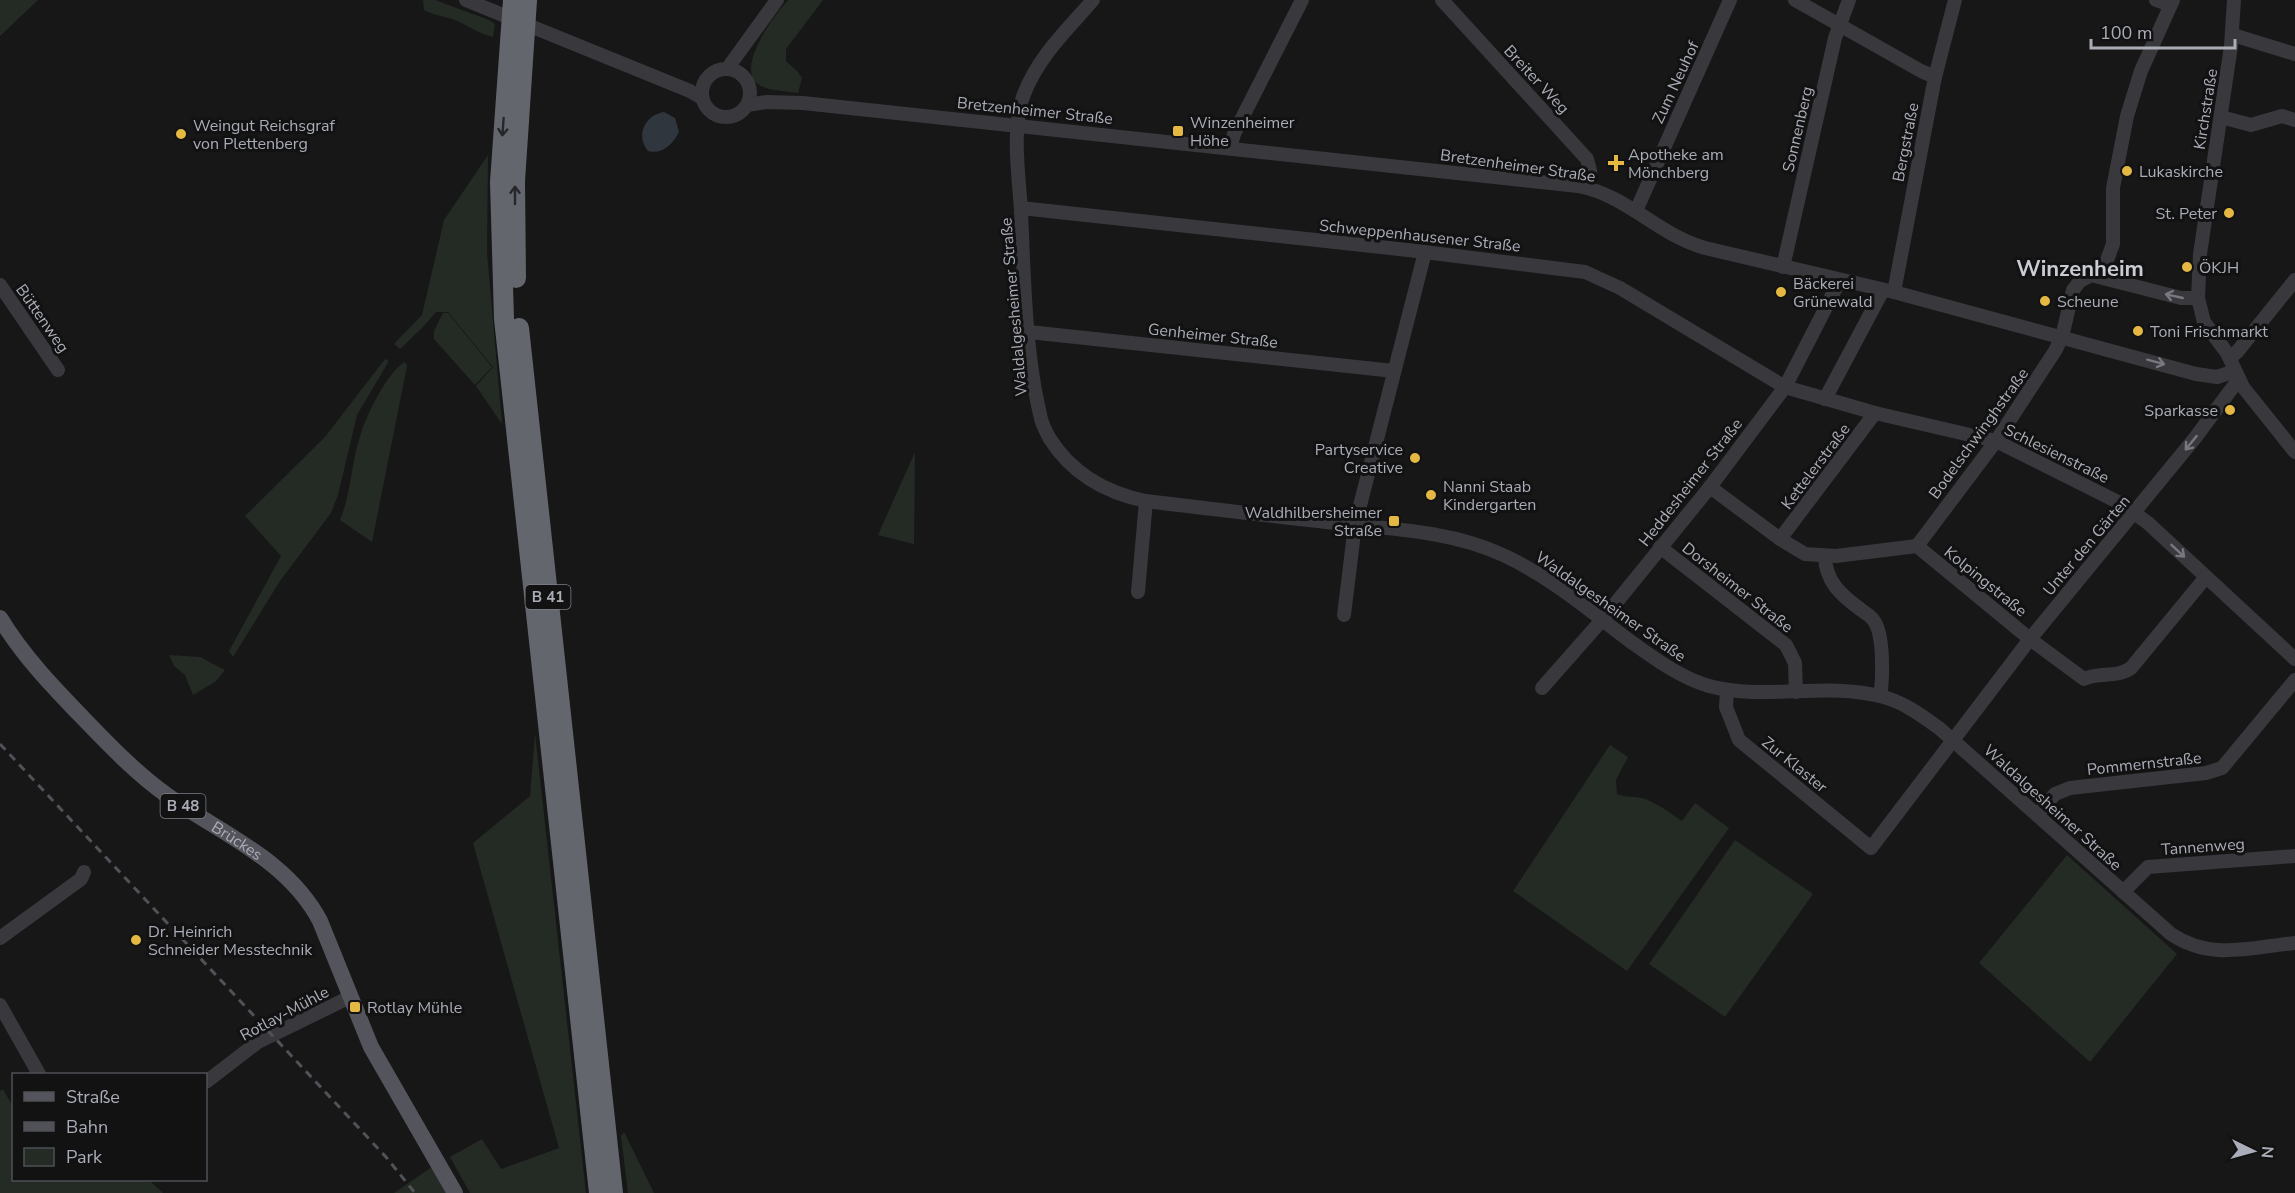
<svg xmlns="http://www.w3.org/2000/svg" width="2295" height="1193" font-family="'Nunito Sans',sans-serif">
<rect width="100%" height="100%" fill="#171718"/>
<g fill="#232b24">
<polygon points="0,0 38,0 0,36"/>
<path d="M423,0H435L489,20L495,24L493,37C478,34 466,24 452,19C442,16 433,15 424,10Z"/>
<path d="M788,0H823L786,49V61L798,72L802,78L798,93C787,91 771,91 761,86C732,71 774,16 788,0Z"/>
<polygon points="488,155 487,252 502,424 476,386 493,367 448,312 436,312 422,328 400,349 394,344 422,315 444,220"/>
<polygon points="443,313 448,313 492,367 475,385 434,339 434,331"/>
<polygon points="385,359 389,361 357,415 338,495 331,513 280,581 233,657 229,651 281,556 245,516 325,437"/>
<path d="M405,362L407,366L372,542L340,520C352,491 351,462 361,433C367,414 388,371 405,362Z"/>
<polygon points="915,452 914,544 878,535"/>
<polygon points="169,655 200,657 225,670 215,682 193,695 185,675 174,666"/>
<polygon points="535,733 586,1193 470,1193 450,1157 482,1139 501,1169 559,1148 473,843 530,796"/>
<path d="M1610,745L1628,757L1616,780L1617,794C1626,798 1633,796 1642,798C1656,802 1670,813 1682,821L1695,803L1729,828L1627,971L1513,891Z"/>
<polygon points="1735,840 1813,894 1725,1017 1649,964"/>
<polygon points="2067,855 2177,954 2090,1062 1979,963"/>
<polygon points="3,1089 13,1107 14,1180 149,1180 163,1193 0,1193 0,1091"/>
<polygon points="624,1132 654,1193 628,1193 621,1136"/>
<polygon points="432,1167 446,1193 394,1193"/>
</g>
<path fill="#30363d" d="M664,112L675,118L679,132C673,144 662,155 648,151C635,135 645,115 664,112Z"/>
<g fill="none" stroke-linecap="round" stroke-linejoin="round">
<g stroke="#38383d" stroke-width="14">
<polyline points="466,0 690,91 702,98"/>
<path d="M1093,0C1067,30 1038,57 1024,94C1011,126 1019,177 1021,211C1024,276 1025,352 1040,414C1041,422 1046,432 1050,439C1073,475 1106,493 1146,501C1209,509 1272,516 1335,523C1392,529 1451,531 1503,555C1551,577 1592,613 1634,644C1657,660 1681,678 1709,686C1765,701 1824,682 1880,696C1902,701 1921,715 1939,728L2171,934C2211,961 2250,947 2295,943"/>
<polyline points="1442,0 1587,159 1590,170 1588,188"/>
<polyline points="1795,0 1921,71 1935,77"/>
<polyline points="2156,0 2170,5"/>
<polyline points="2234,0 2231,46 2200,254 2198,298 2204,322 2227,353 2243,387 2295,452"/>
<polyline points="2233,35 2295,54"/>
<circle cx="726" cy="93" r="24"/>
<polyline points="727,69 777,0"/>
<path d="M747,105L767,102L803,103L1578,186C1629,196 1656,234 1705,248L1894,292L2196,374L2217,377L2235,371"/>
<polyline points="2221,117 2251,125 2282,116 2295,120"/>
<polyline points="1230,148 1234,134 1302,0"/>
<polyline points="1021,208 1408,250 1585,272 1620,288 1785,387 1875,413 1996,441 2122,504 2148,523 2295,659"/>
<polyline points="1636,211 1730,0"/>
<polyline points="1783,267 1835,38 1849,0"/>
<polyline points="2101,276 2113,244 2113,188 2127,116 2141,71 2173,0"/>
<polyline points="0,285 58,370"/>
<polyline points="1894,292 1935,77 1955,0"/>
<polyline points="1029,332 1394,371"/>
<polyline points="2230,358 2237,352 2295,280"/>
<polyline points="1825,399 1883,290"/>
<path d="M1710,487L1780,539L1805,554L1836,556L1917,546L2030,639L2084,679C2099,672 2117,678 2131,668L2206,577"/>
<polyline points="1780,539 1875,413"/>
<polyline points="1917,546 1996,441 2055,351 2062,337 2073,290 2080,281 2091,275 2181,298 2198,298"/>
<polyline points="1660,547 1786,645 1795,663 1796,692"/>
<path d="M1825,557C1826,582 1841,595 1860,609C1865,613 1871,616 1874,621C1884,634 1883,680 1880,696"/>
<polyline points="1138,592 1146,501"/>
<polyline points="1344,615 1355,525 1425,252"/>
<polyline points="1542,688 1602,620 1710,487 1785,387 1840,280"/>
<polyline points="1727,690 1726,707 1739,740 1871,848 2030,639 2195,438 2239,379"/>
<polyline points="2037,815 2055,794 2070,788 2206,773 2222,768 2295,680"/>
<polyline points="2123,892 2148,867 2295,856"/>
<polyline points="0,938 81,879 84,872"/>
<polyline points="0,1005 39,1074"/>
<polyline points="206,1082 258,1042 350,997"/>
</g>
<path stroke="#54555c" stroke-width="16" id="s1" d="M0,618C23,656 53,687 84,719C110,746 137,774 168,796C222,834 288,860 320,921L371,1047L455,1193"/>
<g stroke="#64666e" stroke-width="20">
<polyline points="513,0 500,182 504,319 599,1193"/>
<polyline points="516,278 515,181 527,0"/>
<polyline points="519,328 613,1193"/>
</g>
<polyline stroke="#515258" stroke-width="3" stroke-dasharray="8 6" stroke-linecap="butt" points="0,744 386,1157 415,1193"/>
</g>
<defs><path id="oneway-shaft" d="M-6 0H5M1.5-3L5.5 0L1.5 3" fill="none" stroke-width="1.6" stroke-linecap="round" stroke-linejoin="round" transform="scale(1.5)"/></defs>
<g stroke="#26272a">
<use href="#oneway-shaft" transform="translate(503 127) rotate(94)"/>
<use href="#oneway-shaft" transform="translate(515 195) rotate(-90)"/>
</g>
<g stroke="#777880">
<use href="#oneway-shaft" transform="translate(2174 296) rotate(-167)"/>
<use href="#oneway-shaft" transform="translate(2156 362) rotate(15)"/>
<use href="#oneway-shaft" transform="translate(2191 443) rotate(129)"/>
<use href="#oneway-shaft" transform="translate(2178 551) rotate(43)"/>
</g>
<g fill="#e4b843" stroke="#121213" stroke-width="2">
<rect x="1172" y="125" width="12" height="12" rx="3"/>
<circle cx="181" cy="134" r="6"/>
<path d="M1613 154h6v6h6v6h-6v6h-6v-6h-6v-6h6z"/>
<circle cx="2127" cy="171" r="6"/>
<circle cx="2229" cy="213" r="6"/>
<circle cx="2187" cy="267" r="6"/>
<circle cx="1781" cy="292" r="6"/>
<circle cx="2045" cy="301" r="6"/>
<circle cx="2138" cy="331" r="6"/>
<circle cx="2230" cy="410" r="6"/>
<circle cx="1415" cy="458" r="6"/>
<circle cx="1431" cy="495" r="6"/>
<rect x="1388" y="515" width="12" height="12" rx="3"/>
<circle cx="136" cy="940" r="6"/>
<rect x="349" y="1001" width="12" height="12" rx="3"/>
</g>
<g text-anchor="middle" stroke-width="6" stroke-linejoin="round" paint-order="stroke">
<g fill="#121213" stroke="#7c7e86" stroke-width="1.5">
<rect x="525.5" y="585" width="45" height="24" rx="4.5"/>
<rect x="160.5" y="794" width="45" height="24" rx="4.5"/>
</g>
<g font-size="15" font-weight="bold" fill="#aaadb7">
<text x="548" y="602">B 41</text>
<text x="183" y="811">B 48</text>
</g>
<g font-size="16" fill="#aaadb7" stroke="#121213">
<text transform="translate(1537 79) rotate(47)" y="6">Breiter Weg</text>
<text transform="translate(1675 82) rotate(-65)" y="6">Zum Neuhof</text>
<text transform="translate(2205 109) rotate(-81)" y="6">Kirchstraße</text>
<text transform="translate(1035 110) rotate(6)" y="6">Bretzenheimer Straße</text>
<text transform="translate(1797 129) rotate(-77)" y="6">Sonnenberg</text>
<text transform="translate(1905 142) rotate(-79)" y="6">Bergstraße</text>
<text transform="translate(1518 165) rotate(8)" y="6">Bretzenheimer Straße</text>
<text transform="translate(1420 235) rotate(6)" y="6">Schweppenhausener Straße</text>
<text transform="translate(1013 307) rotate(-95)" y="6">Waldalgesheimer Straße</text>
<text transform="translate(43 318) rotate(55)" y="6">Büttenweg</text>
<text transform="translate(1213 335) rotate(6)" y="6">Genheimer Straße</text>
<text transform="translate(1978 433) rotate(-54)" y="6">Bodelschwinghstraße</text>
<text transform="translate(2057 453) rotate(26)" y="6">Schlesienstraße</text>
<text transform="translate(1815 466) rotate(-53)" y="6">Kettelerstraße</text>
<text transform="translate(1690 482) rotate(-52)" y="6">Heddesheimer Straße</text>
<text transform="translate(2086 545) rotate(-50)" y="6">Unter den Gärten</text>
<text transform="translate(1986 581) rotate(39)" y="6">Kolpingstraße</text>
<text transform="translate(1738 587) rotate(38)" y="6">Dorsheimer Straße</text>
<text transform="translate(1611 606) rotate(35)" y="6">Waldalgesheimer Straße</text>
<text transform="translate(2144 763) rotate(-6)" y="6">Pommernstraße</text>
<text transform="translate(1795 764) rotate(39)" y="6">Zur Klaster</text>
<text transform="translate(2053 807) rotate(42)" y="6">Waldalgesheimer Straße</text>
<text dy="6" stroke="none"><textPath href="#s1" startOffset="328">Brückes</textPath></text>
<text transform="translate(2203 846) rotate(-4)" y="6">Tannenweg</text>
<text transform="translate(284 1013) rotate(-28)" y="6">Rotlay-Mühle</text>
</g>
<g font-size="16" fill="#aaadb7" stroke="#121213" text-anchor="start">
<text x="1190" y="128">Winzenheimer<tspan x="1190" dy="18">Höhe</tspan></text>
<text x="193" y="131">Weingut Reichsgraf<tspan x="193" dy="18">von Plettenberg</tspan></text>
<text x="1628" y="160">Apotheke am<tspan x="1628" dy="18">Mönchberg</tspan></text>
<text x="2139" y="177">Lukaskirche</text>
<text x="2217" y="219" text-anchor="end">St. Peter</text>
<text x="2199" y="273">ÖKJH</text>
<text x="1793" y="289">Bäckerei<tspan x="1793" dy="18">Grünewald</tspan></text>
<text x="2057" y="307">Scheune</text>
<text x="2150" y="337">Toni Frischmarkt</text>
<text x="2218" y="416" text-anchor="end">Sparkasse</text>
<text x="1403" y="455" text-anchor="end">Partyservice<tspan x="1403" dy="18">Creative</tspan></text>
<text x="1443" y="492">Nanni Staab<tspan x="1443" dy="18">Kindergarten</tspan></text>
<text x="1382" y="518" text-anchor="end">Waldhilbersheimer<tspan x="1382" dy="18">Straße</tspan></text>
<text x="148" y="937">Dr. Heinrich<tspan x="148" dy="18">Schneider Messtechnik</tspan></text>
<text x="367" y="1013">Rotlay Mühle</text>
</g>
<g font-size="22" font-weight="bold" fill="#caccd4" stroke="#121213">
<text x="2080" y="276">Winzenheim</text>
</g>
</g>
<rect x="12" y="1073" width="195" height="108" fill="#121213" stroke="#4f5055" stroke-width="1.5"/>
<rect x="24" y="1092" width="30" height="9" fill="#54555c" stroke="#4f5055" stroke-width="1.5"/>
<text x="66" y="1103" font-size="18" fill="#aaadb7">Straße</text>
<rect x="24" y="1122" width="30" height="9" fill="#515258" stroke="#4f5055" stroke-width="1.5"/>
<text x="66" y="1133" font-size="18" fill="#aaadb7">Bahn</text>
<rect x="24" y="1148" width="30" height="18" fill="#232b24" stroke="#4f5055" stroke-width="1.5"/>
<text x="66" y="1163" font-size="18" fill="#aaadb7">Park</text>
<g transform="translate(2253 1151) rotate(95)" stroke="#121213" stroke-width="4.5" paint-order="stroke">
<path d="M0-4.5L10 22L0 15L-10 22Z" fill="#aaadb7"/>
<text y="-9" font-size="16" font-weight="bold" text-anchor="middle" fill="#aaadb7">N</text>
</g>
<path d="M2091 39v9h144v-9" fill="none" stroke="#aaadb7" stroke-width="3"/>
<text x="2100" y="39" font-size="18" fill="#aaadb7" stroke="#121213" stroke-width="4.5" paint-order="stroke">100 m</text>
</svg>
